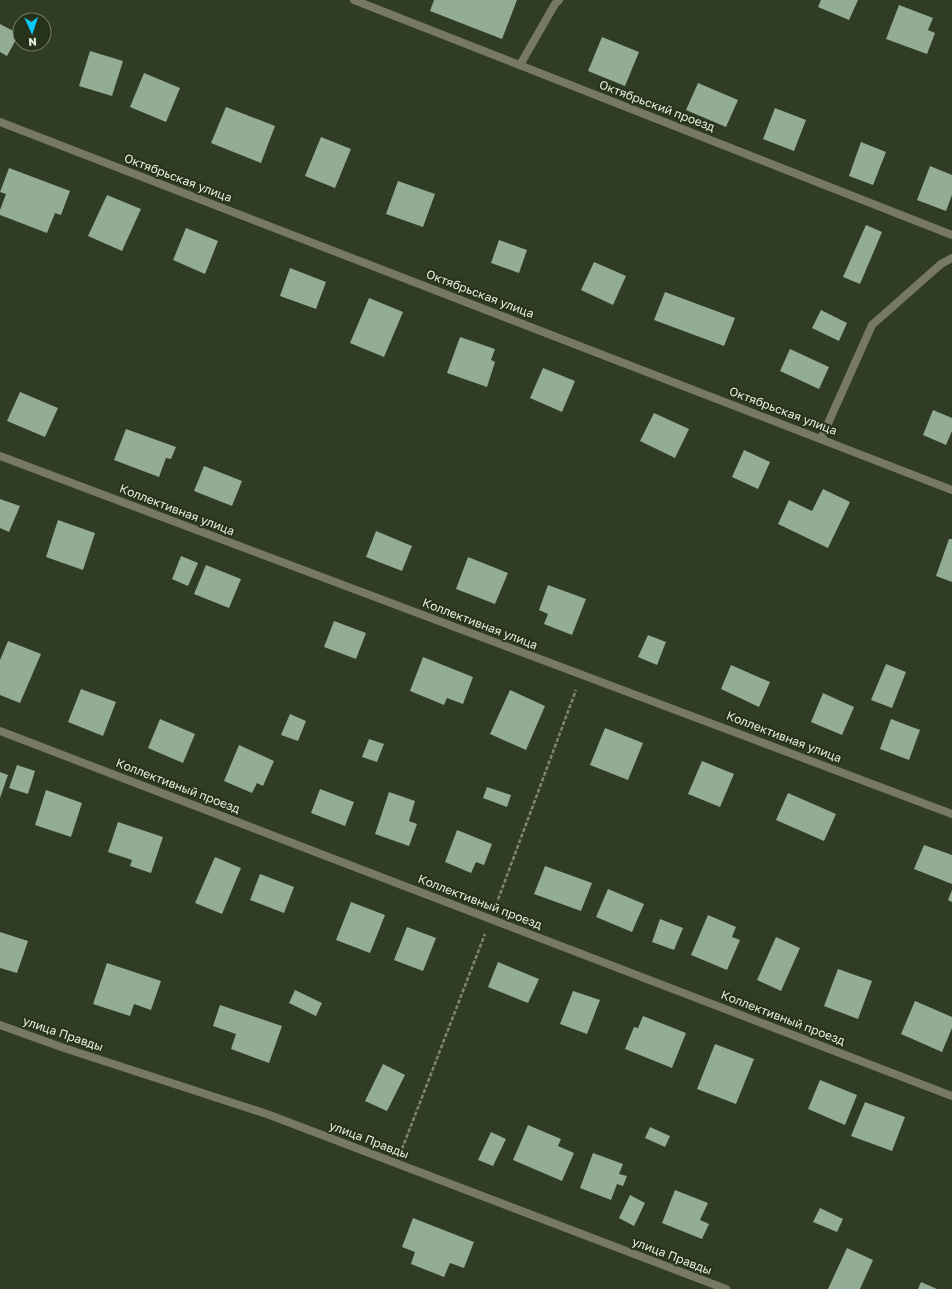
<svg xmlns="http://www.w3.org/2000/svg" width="952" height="1289" font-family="'Golos Text',sans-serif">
<rect width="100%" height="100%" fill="#313c24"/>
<g fill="#93ac96">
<polygon points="434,0 517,0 502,39 430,11"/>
<polygon points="821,0 858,0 849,20 818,7"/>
<polygon points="899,5 933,18 928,30 935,33 927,54 886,39"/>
<polygon points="0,24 19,34 7,56 0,52"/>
<polygon points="602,37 639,52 625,86 588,71"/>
<polygon points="90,51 123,61 112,96 79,86"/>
<polygon points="144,73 180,88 166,122 130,107"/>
<polygon points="698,83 738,100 726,127 686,110"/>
<polygon points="226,107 275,126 261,163 211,143"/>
<polygon points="775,108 806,120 794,151 763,139"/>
<polygon points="321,137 351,149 335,188 305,176"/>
<polygon points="861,142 886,152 873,185 849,176"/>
<polygon points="930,166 952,175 952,195 946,211 917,200"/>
<polygon points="9,168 70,191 61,215 55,213 47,233 0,215 0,210 6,194 0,192"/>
<polygon points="398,181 435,194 423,227 386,214"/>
<polygon points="107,195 141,209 122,251 88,236"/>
<polygon points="866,225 882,232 860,284 843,277"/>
<polygon points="186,228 218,241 205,274 173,260"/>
<polygon points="499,240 527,250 519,273 491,263"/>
<polygon points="594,262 626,276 613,305 581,290"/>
<polygon points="290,268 326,282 316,309 280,296"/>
<polygon points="665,292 735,318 724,346 654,320"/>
<polygon points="369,298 403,312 384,357 350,343"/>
<polygon points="821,310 847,323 839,341 812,328"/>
<polygon points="460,337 495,349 491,360 495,362 487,387 447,373"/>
<polygon points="790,349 829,367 819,389 780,371"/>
<polygon points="543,368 575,381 562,412 530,398"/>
<polygon points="20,392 58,408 45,437 7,421"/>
<polygon points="933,410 952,418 952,431 946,445 923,435"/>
<polygon points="654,413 689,429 675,458 640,441"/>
<polygon points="126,429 176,447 171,459 166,458 159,477 114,460"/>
<polygon points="744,450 770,462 758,489 732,477"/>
<polygon points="204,466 242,481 232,506 194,491"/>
<polygon points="823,489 850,502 828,548 778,524 789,500 812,511"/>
<polygon points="0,499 20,506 9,532 0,528"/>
<polygon points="58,520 95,533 83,570 46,557"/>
<polygon points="376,531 412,546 402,571 366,557"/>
<polygon points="949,539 952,539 952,582 936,576"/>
<polygon points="181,556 198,563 188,586 172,579"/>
<polygon points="468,557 508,573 495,604 456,589"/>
<polygon points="206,565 241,579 229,608 194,594"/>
<polygon points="548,585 586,599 572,635 544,624 548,614 539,610"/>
<polygon points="334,621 366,633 356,659 324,647"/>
<polygon points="648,635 666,642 657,665 638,657"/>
<polygon points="8,641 41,654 20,703 0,695 0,660"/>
<polygon points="423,657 473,677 463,704 447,698 444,705 410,691"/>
<polygon points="886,664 906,672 892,708 871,700"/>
<polygon points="731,665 770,682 759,707 721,689"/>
<polygon points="81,689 116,702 103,736 68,722"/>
<polygon points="510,690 545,706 526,750 490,734"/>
<polygon points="823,693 854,707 842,735 811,722"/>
<polygon points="290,714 306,721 298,741 281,735"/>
<polygon points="160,719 195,734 183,763 148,748"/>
<polygon points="891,719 920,730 909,760 880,749"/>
<polygon points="605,728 643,743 628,780 590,765"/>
<polygon points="369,739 384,744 377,762 362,757"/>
<polygon points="239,745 274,761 263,786 257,783 252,793 224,781"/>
<polygon points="702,761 734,774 720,807 688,794"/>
<polygon points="17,765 35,771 28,794 9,788"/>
<polygon points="0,772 8,775 0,798"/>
<polygon points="487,787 511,795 507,807 483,798"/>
<polygon points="320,789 354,802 345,826 311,813"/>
<polygon points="46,790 82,803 71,837 35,825"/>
<polygon points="389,792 415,801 409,821 417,824 409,846 375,834"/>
<polygon points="788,793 836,814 824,841 776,820"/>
<polygon points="118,822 163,837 151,873 130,866 132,860 108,852"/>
<polygon points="457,830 492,844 484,865 476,862 471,873 445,862"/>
<polygon points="924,845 952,855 952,884 914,869"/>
<polygon points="215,857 241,868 222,914 195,903"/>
<polygon points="545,866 592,883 581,911 534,894"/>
<polygon points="260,874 294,887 284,913 250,900"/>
<polygon points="608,889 644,904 632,932 596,917"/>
<polygon points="952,890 952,902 948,900"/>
<polygon points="351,902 385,915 370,953 336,940"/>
<polygon points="708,915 736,927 732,937 740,940 727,970 691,955"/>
<polygon points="660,919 683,928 674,950 652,942"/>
<polygon points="407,927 436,938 423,971 394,960"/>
<polygon points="0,932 28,941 17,973 0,968"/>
<polygon points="776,937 800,948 781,991 757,980"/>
<polygon points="498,962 539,979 528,1003 488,987"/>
<polygon points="107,963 161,981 151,1010 134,1004 130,1016 93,1004"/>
<polygon points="838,969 872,981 858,1019 824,1006"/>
<polygon points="295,990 322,1003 316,1016 289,1003"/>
<polygon points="573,991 600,1000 587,1034 560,1024"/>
<polygon points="915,1001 952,1017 952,1028 942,1052 901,1034"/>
<polygon points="220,1005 282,1026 269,1063 231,1049 236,1034 213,1026"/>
<polygon points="643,1016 686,1033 672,1068 625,1049 634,1027 638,1028"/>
<polygon points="715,1044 754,1059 736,1104 697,1089"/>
<polygon points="383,1064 405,1075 387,1111 365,1101"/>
<polygon points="820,1080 857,1095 845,1125 808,1109"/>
<polygon points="865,1102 905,1117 892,1151 851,1136"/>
<polygon points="528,1125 561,1139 558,1146 574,1153 562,1181 513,1160"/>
<polygon points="650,1127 670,1136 665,1147 645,1138"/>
<polygon points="491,1132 506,1139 493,1166 478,1160"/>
<polygon points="593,1153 623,1164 619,1174 627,1176 623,1186 617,1184 611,1200 580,1188"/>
<polygon points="675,1190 708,1203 700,1220 709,1224 702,1239 662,1223"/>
<polygon points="630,1195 645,1203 634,1226 619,1218"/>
<polygon points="820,1208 843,1219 837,1232 813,1222"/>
<polygon points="413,1218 474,1242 464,1268 450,1263 444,1277 411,1264 415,1252 402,1247"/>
<polygon points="847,1248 873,1260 860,1289 828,1289"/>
<polygon points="921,1282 937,1289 918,1289"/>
</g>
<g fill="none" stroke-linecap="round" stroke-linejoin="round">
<g stroke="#7e8773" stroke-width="2.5" stroke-dasharray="4 2" stroke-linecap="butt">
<polyline points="496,905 576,690"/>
<polyline points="402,1149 485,934"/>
</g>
<g stroke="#787963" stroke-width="8">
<polyline points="520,65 555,4 559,0"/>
<polyline points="821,439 872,325 941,264 952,258"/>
</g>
<g stroke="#787963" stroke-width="8">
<polyline points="354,0 952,235"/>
<polyline points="0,122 952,490"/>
<polyline points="0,456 952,814"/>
<polyline points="0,731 952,1096"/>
<polyline points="0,1025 64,1048 267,1114 726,1289"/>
</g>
</g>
<g text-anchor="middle" stroke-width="4" stroke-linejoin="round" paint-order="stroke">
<g font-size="12" fill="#e6edde" stroke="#27321a">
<text transform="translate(657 106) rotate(21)" y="4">Октябрьский проезд</text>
<text transform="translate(178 178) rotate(21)" y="4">Октябрьская улица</text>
<text transform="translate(480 294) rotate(21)" y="4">Октябрьская улица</text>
<text transform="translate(783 411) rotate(21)" y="4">Октябрьская улица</text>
<text transform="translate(177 510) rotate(21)" y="4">Коллективная улица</text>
<text transform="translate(480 624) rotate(21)" y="4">Коллективная улица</text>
<text transform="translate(784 737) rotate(21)" y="4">Коллективная улица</text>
<text transform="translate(178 786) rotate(21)" y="4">Коллективный проезд</text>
<text transform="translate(480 902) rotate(21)" y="4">Коллективный проезд</text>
<text transform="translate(783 1018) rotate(21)" y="4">Коллективный проезд</text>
<text transform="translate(63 1034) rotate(19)" y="4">улица Правды</text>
<text transform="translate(369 1140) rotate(21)" y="4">улица Правды</text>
<text transform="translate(672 1256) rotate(21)" y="4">улица Правды</text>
</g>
</g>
<g transform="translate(32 32) rotate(177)"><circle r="19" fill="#27321a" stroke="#737d68"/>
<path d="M0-3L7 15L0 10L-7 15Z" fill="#09cafa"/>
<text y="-6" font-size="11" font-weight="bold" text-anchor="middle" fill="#e6edde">N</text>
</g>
</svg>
